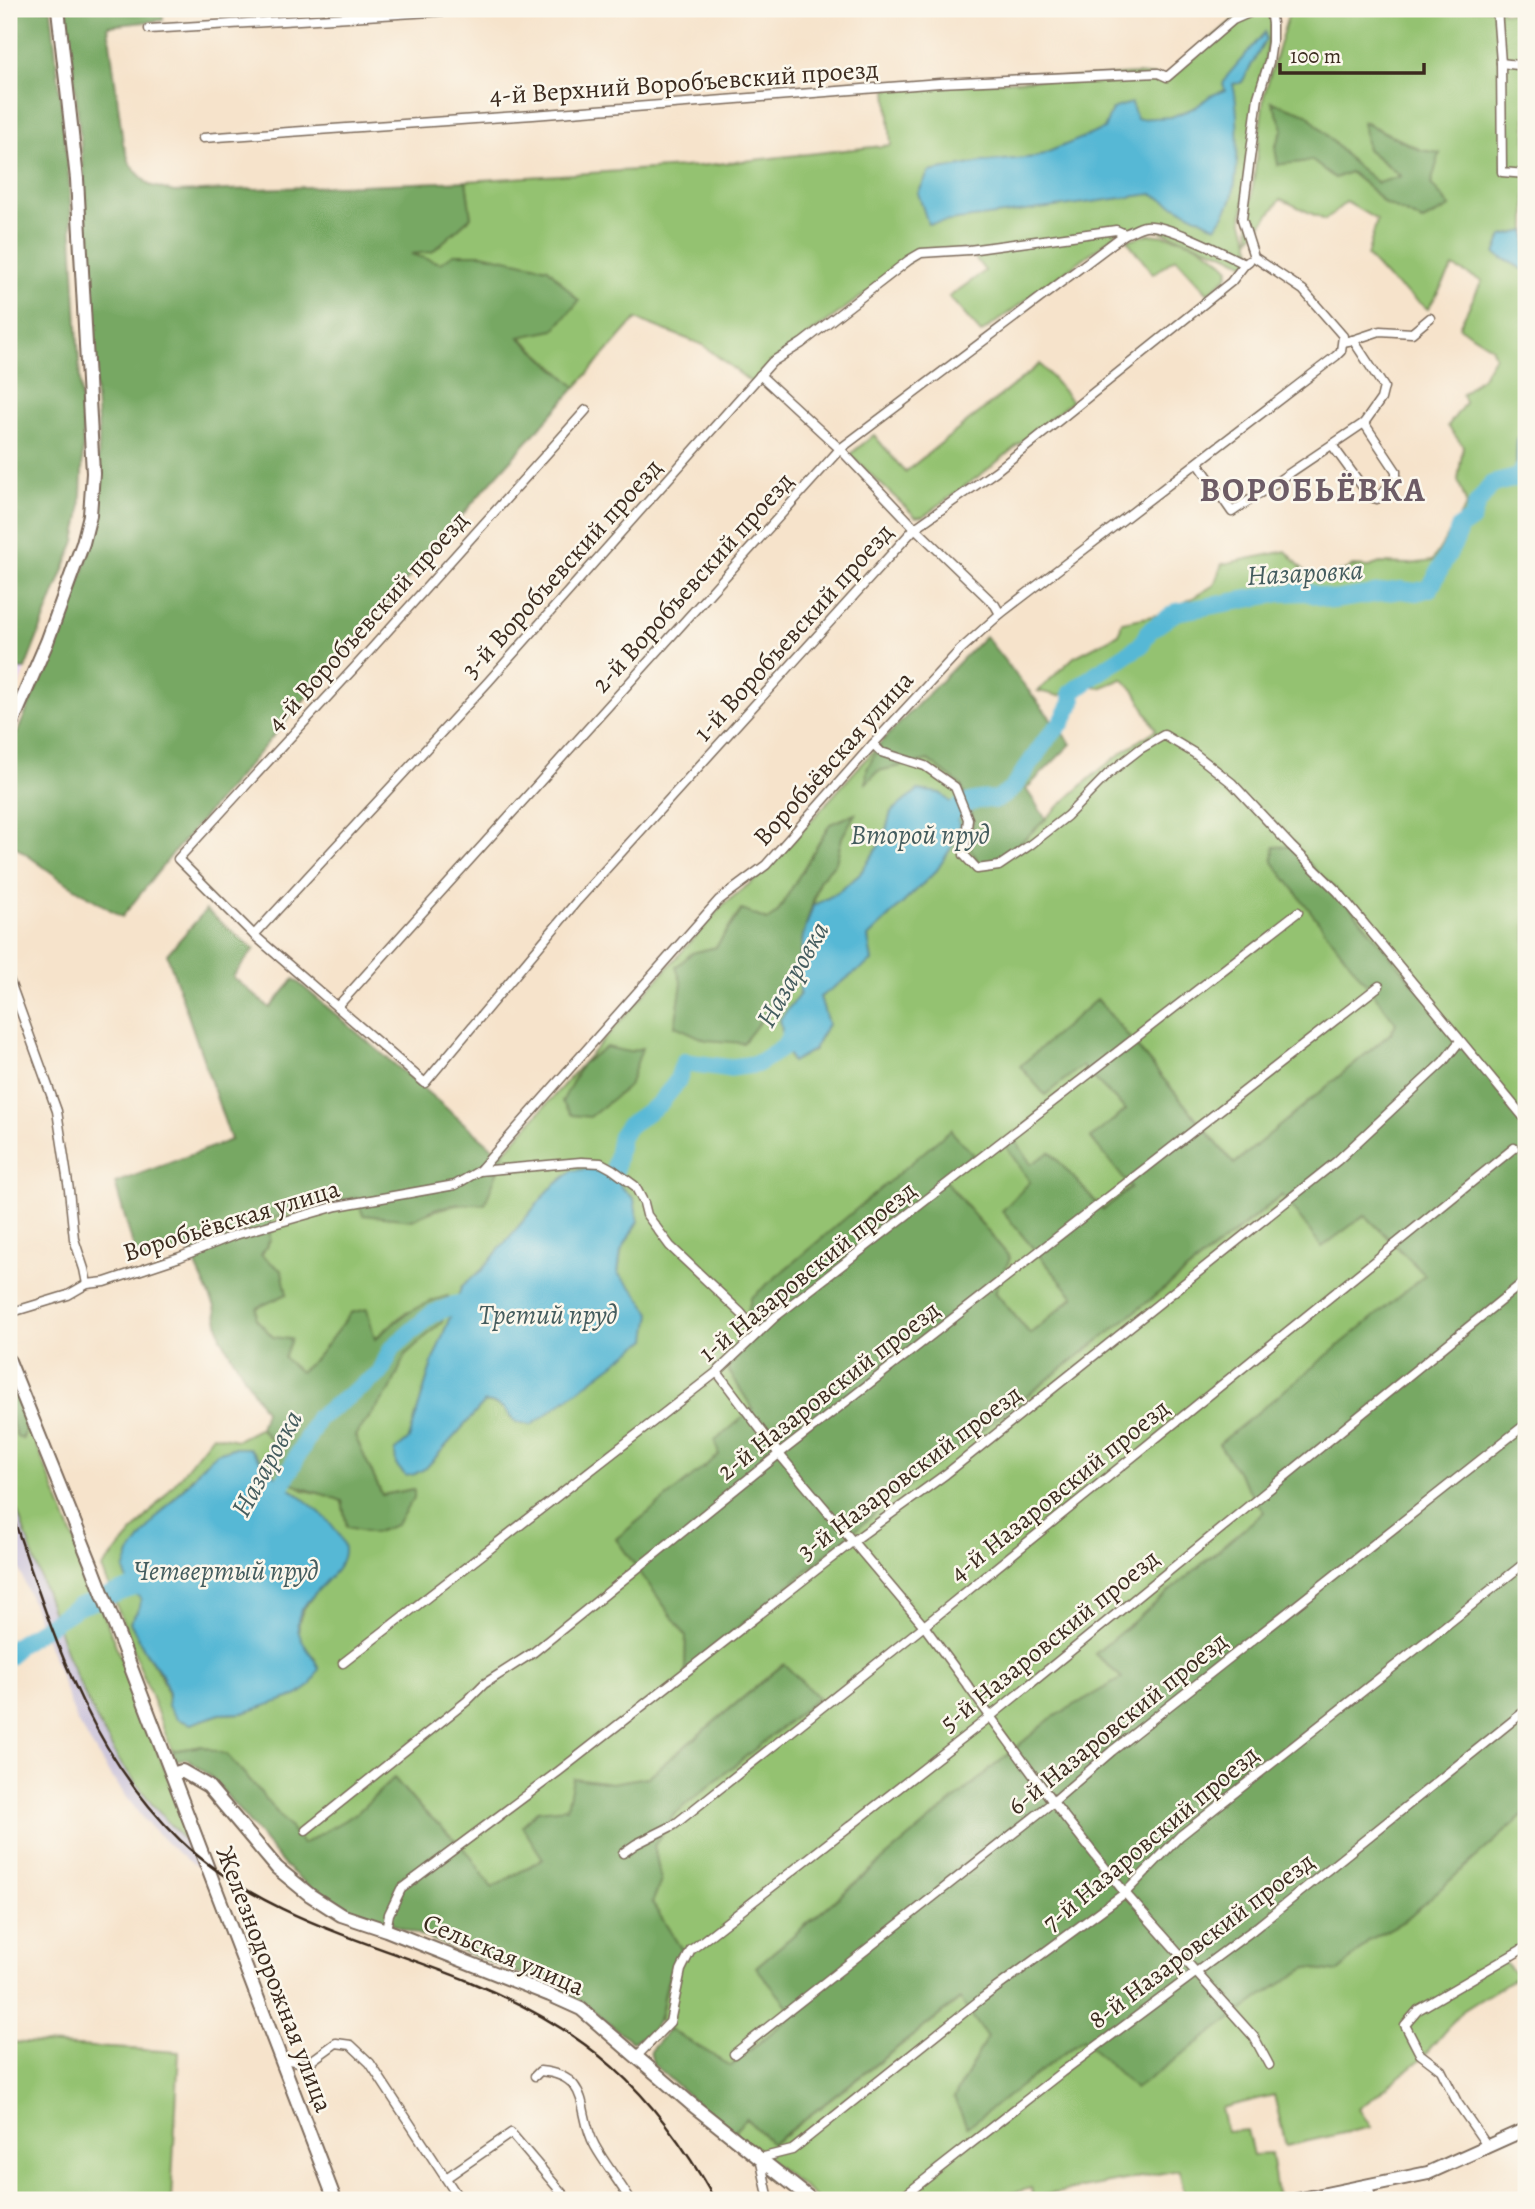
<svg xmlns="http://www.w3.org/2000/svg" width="1535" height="2209" font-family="Alegreya,serif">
<rect width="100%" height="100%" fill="#fbf7ec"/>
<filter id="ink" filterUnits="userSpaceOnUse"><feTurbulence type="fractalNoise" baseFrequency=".0143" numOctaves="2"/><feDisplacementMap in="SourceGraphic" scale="14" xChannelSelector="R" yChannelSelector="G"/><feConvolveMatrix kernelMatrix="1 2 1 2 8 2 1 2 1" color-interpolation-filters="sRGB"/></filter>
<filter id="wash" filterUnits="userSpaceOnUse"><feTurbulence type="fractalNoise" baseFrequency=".00686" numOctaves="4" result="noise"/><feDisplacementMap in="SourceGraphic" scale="28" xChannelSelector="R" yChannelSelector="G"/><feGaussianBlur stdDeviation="1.57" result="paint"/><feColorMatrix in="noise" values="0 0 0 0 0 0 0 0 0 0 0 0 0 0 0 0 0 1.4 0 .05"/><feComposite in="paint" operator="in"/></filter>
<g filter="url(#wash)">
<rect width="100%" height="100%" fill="#f6e3cb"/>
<polygon fill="#e5d3f1" points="9,669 25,669 9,712"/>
<polygon fill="#c7c0d9" points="9,1487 68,1657 91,1709 118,1759 152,1804 181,1837 197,1851 206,1873 174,1850 143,1819 108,1772 77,1721 9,1542"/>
<g fill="#94c271" stroke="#687648" stroke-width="2" fill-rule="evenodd">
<polygon points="1258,9 1270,9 1272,24 1258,97 1242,219 1254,257 1245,264 1225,254 1146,226 1125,234 1117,230 1114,236 981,333 949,297 985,271 969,250 921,253 772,362 753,384 703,345 636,319 576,387 440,264 409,253 453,233 471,217 466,181 698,166 891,145 887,88 1137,74 1167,77 1233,20"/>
<path d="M1290,9H1501L1502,12L1526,14V231L1502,236L1495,254L1526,271V430L1517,440L1516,477L1526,480V1120L1273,862L1397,1023L1391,1033L1234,1164L1098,1000L1082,1066L1126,1110L1091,1138L1131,1187L1103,1210L1050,1152L1031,1182L1002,1211L1074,1296L1030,1334L995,1292L1010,1258L942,1176L951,1130L759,1325L727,1368L753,1409L716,1441L720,1455L616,1539L686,1636L685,1671L897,1495L1098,1341L1283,1195L1365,1215L1426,1275L1219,1444L1264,1512L1095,1654L1122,1678L1050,1719L757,1966L794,2014L731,2066L669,2029L660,2021L668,1978L682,1950L652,1903L661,1881L654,1846L673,1815L818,1698L783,1664L648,1777L612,1783L574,1778L567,1809L538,1811L543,1858L492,1888L469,1854L445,1830L416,1804L394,1778L357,1813L303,1844L250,1780L202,1746L172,1751L102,1568L166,1494L213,1435L237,1440L260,1428L272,1441L271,1462L303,1490L328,1495L342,1501L347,1527L414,1489L382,1495L355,1436L390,1390L406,1354L442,1322L406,1312L374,1339L367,1310L351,1313L317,1357L300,1373L283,1358L273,1337L256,1319L257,1308L282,1271L261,1256L270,1240V1219L334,1201L357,1198L412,1220C440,1207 455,1204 485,1203L505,1151L724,904L768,869L881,742L867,769V782L878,771L928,760L961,785L973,818L971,850L980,863H998C1049,817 1097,765 1156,730L1135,691L1122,679L1100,688L1075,684L1059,696L1038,691L1074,657L1119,634L1122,622L1162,614L1189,600L1214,585L1222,564L1286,551L1309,576H1333L1353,566L1369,567L1380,563L1410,564L1432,561L1467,505L1458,480L1463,446L1448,426L1465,403L1462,394L1482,377L1495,356L1491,347L1459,327L1482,281L1453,267L1428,309L1388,279L1367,256L1377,220L1346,202L1325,220L1281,199L1250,239L1249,219L1264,95ZM1273,102L1378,183L1401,177L1367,149L1364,122L1421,150L1439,153L1431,184L1450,207L1423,221L1384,203L1371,189L1350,172L1335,178L1311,160C1294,166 1287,159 1275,148L1283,128ZM891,812L937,870L868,937L871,961L820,997L828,1024L813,1051L791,1061L785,1046L780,1020L800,994L799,969L790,975L768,1011L743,1043L675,1026L682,984L692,953L716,947L741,910L767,920L777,913L830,824L855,814L842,837L836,862L819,881L813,906L837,893L859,875L884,838ZM606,1047L629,1052L641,1048L562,1102ZM638,1221L621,1251L618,1274L634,1290L647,1339L618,1359L515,1422C507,1410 500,1404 485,1402L426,1468L395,1451L409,1439L432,1363L462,1286L482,1270L508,1242ZM233,1448H249L283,1483L300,1496L341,1563C324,1585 284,1615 304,1647C307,1651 312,1655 315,1658L298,1695L243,1713L220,1714L191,1724L168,1706C168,1681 159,1673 146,1653C140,1643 136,1632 130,1622L138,1610L181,1491L201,1467L217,1453Z"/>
<path d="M1149,234C1180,237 1208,244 1229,269L1227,277L1208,293L1176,258L1153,274L1127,240Z"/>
<polygon points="1040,364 1072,401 987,470 924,516 916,517 851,456 853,452 874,435 905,472"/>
<polygon points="9,1412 17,1437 23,1439 28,1423 197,1851 181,1837 152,1804 118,1759 91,1709 68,1657 9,1487"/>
<polygon points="1526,1813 1526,1944 1502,1959 1518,1976 1461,2012 1421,2059 1359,2109 1371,2127 1286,2146 1274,2095 1221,2108 1226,2132 1247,2130 1253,2155 1271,2154 1278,2200 1186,2200 1179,2170 1034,2197 1031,2188 988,2200 819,2200 734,2132 745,2118 773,2144 961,1999 987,2037 954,2098 1084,2038 1265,1994 1306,1968 1339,1972 1369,1940 1404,1921"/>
<polygon points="9,2042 179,2052 171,2200 9,2200"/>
</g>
<g fill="#77a863" stroke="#596940" stroke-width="2">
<polygon points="9,9 51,9 69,178 83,436 82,475 80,516 75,541 25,669 9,669"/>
<polygon points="67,9 162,9 163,20 108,26 123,143 131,166 149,185 174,192 466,181 471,217 432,252 411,254 440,263 454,254 482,254 548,268 579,301 554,330 519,337 576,387 482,492 174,852 122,917 62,880 9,842 9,752 75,598 91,547 96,516 99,437 93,362 84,176"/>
<path d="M1272,102L1307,114L1352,162L1378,183L1401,176L1367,149L1363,122L1420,150L1440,153L1431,184L1450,207L1423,221L1384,203L1371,189L1350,172L1335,178L1311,160C1300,164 1290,162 1278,165L1275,148L1283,128Z"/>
<polygon points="985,636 1071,744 1026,789 1046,819 998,863 980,863 971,850 973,818 961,785 928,760 878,771 866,783 867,769 881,742"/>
<polygon points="855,814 842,837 836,862 819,881 803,936 799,969 790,975 768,1011 743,1043 706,1040 675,1026 682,984 676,967 692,953 716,947 742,910 767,920 777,913 830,824"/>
<polygon points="1291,846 1338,892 1526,1120 1526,1813 1404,1921 1369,1940 1339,1972 1306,1968 1265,1994 1135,2089 1083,2039 967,2127 954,2098 987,2037 960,1999 772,2144 746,2118 734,2132 693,2100 653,2064 650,2051 669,2029 731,2066 794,2014 756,1967 1050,1719 1122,1678 1095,1654 1264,1512 1219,1444 1425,1275 1365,1215 1322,1247 1282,1195 1098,1341 897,1495 685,1672 686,1636 616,1539 719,1455 715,1441 753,1409 727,1368 759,1325 748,1312 751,1298 950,1130 974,1155 942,1177 1010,1258 995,1292 1030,1334 1074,1297 1002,1211 1030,1182 1005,1145 1014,1138 1031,1164 1050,1152 1103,1210 1131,1188 1091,1138 1126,1110 1082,1066 1045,1095 1020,1066 1097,999 1234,1164 1391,1033 1396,1023 1273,862 1274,847"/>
<path d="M206,910L254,949L233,977L270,1008L294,979L492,1147L505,1151L485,1204H460L437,1208L412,1220L363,1215L357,1198L334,1201L270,1219V1240L261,1255L282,1271L287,1294L257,1308L256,1319L273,1337L291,1339L284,1358L300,1372L317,1357L351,1313L367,1309L375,1339C399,1318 416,1304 448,1296L442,1322L406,1354L390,1390L355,1436L382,1495L414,1489V1498L396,1525L374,1533L347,1527L342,1501C309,1487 296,1494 271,1462L272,1441L260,1428L265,1411L221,1338L215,1307L188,1248L138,1263L115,1183L231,1140L167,954Z"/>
<polygon points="606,1047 629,1052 642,1048 629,1086 590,1117 572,1115 562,1102 582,1064"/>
<polygon points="9,1373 28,1423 22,1439 17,1437 9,1412"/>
<path d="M784,1664L818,1698L673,1815L654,1846L661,1881L652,1903L682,1950C677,1959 671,1969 668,1980C658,2012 669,2026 632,2042L583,2002L551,1986L345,1906L313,1890L283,1864L213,1779L187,1759L174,1760L172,1751L202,1746L227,1755L250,1780L303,1844L357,1813L394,1778L416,1804L445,1830L469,1854L492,1888L543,1859L522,1826L537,1811L567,1808L573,1778L612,1783L648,1777Z"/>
</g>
<g fill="#56b8d5" stroke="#48717a" stroke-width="2">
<path d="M1265,32L1266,39L1242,82L1233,84C1239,109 1240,180 1230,203C1227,211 1221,219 1216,227L1152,194L928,224L918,193L929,172L982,162L1036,157L1104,129L1112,109L1131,103L1137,119L1171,117L1196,107L1210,96L1225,90L1223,84L1227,76Z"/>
<polygon points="1526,231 1526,271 1495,254 1502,236"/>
<polygon points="1526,430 1526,480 1516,478 1517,440"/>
<polygon points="918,790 940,793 957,808 960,834 937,870 868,937 872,961 820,997 828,1024 813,1050 792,1062 785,1046 780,1019 800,994 799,969 803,936 813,906 837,893 859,875 884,838 891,812"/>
<path d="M594,1168L613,1179L634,1199L638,1221L621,1251L618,1274L634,1290L651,1313L647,1339L532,1425L515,1422C507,1410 500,1403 485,1402L426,1468L415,1474L406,1476L396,1465L395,1451L409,1439L432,1363L462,1286L482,1270L549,1190L572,1171Z"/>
<path d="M233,1448H249C260,1460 271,1472 283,1483C302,1499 335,1519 343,1544C352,1572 301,1594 298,1621C295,1640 313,1652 319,1669L310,1686L298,1695L243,1713L220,1714L191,1724L177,1719L168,1706V1692L163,1676L145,1651L130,1622L138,1610L141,1599L131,1590L124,1570L130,1554L155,1519L192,1479L201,1467L217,1453Z"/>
</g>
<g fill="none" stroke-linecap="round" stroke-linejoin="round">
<g stroke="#56b8d5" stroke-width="18">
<path d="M946,817C962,804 976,797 996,800L1013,788L1046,740L1062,722L1073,701L1071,693L1099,672L1141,645L1149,631L1176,612L1281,593L1306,592L1333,600L1401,590L1416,592L1430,588L1456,539L1459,528L1472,519L1477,504L1492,484L1516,478L1526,467"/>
<polyline points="600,1198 613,1179 621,1136 628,1126 659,1104 677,1082 684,1062 728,1068 757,1064 785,1046 795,1025"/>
<polyline points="272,1503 318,1418 380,1373 392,1348 432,1314 454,1305 477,1300"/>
<polyline points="9,1656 16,1646 77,1607 152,1581"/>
</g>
</g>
</g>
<g filter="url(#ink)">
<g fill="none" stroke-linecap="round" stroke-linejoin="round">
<g stroke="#7c6b5b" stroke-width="11">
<g id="street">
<polyline points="1497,9 1501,63 1502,172 1526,174"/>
<polyline points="149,29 481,9"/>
<polyline points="1501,63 1526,66"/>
<polyline points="203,138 533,115 940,83 1158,73 1167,77 1233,20 1258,9"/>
<polyline points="1353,340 1380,331 1412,333 1430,318"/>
<polyline points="760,375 840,449 915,528 995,605 1000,614"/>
<polyline points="586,410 356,666 178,859 254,935 425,1083 577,901 915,528 996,471 1231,282 1245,264"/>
<polyline points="1332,445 1370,497 1377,499 1396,479 1396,471 1364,423"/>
<polyline points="1198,463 1232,512 1364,423 1381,399 1384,387 1353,340 1343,342"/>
<polyline points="873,744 881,752 925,766 955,787 968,819 964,855 977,869 999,866 1030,845 1067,816 1108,774 1140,749 1164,735 1194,753 1232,783 1291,846 1338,892 1526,1120"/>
<path d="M254,935L488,682L772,362L802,343L909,260L921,253L969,250L1116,230L1125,234C1131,232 1139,227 1145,226C1166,223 1225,254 1245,264L1249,261"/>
<polyline points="9,979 57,1111 69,1190 74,1239 84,1269 87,1284"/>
<polyline points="337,1007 840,449 1125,234"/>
<polyline points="479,1171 581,1162 601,1163 612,1169 635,1186 644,1203 647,1215 670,1246 741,1313 758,1333"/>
<polyline points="9,1313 68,1295 87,1284 105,1282 180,1257 235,1235 337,1206 455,1185 479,1171 719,900 766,865 873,744 960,650 1000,614 1336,356 1341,351 1343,336 1303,290 1254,257 1242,219 1258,97 1269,62 1272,42 1272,24 1270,9"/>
<polyline points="717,1372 779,1454 924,1626 1053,1802 1125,1893 1254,2037 1269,2065"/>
<polyline points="343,1663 717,1372 775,1317 1298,912"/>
<polyline points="306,1830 467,1701 484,1684 534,1652 779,1454 1379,986"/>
<polyline points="623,1853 636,1844 674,1825 924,1626 1514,1148"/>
<polyline points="386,1930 389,1914 401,1889 559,1771 852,1542 946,1474 1337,1161 1443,1062 1460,1041"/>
<polyline points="734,2054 1053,1802 1112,1751 1526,1424"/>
<polyline points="637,2056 670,2022 681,1970 691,1950 991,1716 1526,1280"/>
<polyline points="281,2058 307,2064 336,2043 351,2045 370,2063 460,2200"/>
<path d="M535,2076L540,2071C594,2076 576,2113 595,2146C605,2164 619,2181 630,2200"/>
<polyline points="1488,2147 1457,2102 1441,2070 1420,2054 1405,2025 1418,2010 1526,1947"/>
<polyline points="446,2178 511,2133 568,2200"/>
<polyline points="1368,2187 1372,2200"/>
<polyline points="769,2200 760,2158 792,2150 981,1999 1125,1893 1180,1836 1526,1562"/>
<polyline points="899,2200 1062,2072 1253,1930 1526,1710"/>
</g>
</g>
<g stroke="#7c6b5b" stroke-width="16">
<g id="secondary">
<polyline points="9,730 47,642 83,543 90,515 93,473 77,179 58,9"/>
<polyline points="9,1361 92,1566 335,2200"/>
<polyline points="172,1774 182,1771 208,1786 277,1868 310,1895 341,1915 386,1930 550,1995 581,2009 690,2103 812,2200"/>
<polyline points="1297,2200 1428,2173 1526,2129"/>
</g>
</g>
<use href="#street" stroke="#fff" stroke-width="8"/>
<use href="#secondary" stroke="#fff" stroke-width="12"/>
<path stroke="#3b2a1e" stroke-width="2.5" d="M9,1505C52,1630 83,1745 180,1840C260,1917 369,1941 468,1981C586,2029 653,2089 715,2200"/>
</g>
</g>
<g text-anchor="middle" stroke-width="5" stroke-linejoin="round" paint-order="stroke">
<g font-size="26" fill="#3b2a1e" stroke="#fbf7ec">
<text transform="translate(684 82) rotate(-4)" y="9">4-й Верхний Воробъевский проезд</text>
<text transform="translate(561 568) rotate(-48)" y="9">3-й Воробъевский проезд</text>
<text transform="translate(692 582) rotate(-48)" y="9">2-й Воробъевский проезд</text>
<text transform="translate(367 621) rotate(-48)" y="9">4-й Воробъевский проезд</text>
<text transform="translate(793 632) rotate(-48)" y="9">1-й Воробъевский проезд</text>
<text transform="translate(833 758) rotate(-48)" y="9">Воробьёвская улица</text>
<text transform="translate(231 1220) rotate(-17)" y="9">Воробьёвская улица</text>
<text transform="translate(807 1271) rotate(-39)" y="9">1-й Назаровский проезд</text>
<text transform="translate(828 1390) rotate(-38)" y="9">2-й Назаровский проезд</text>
<text transform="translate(909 1472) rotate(-37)" y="9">3-й Назаровский проезд</text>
<text transform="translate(1059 1490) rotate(-39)" y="9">4-й Назаровский проезд</text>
<text transform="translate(1049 1640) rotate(-39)" y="9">5-й Назаровский проезд</text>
<text transform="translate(1117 1723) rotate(-39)" y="9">6-й Назаровский проезд</text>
<text transform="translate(1150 1838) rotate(-40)" y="9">7-й Назаровский проезд</text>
<text transform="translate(1201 1940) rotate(-37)" y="9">8-й Назаровский проезд</text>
<text transform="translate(504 1954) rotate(23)" y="9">Сельская улица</text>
<text transform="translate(275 1979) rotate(69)" y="9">Железнодорожная улица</text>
</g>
<g font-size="28" font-style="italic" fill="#445c5e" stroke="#fbf7ec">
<text transform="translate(1305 572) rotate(-3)" y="10">Назаровка</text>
<text x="920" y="844">Второй пруд</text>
<text transform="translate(792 974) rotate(-60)" y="10">Назаровка</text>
<text x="548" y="1324">Третий пруд</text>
<text transform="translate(266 1463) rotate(-61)" y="10">Назаровка</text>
<text x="226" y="1580">Четвертый пруд</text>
</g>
<g font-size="33" font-weight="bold" letter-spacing="2" fill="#6d5c66" stroke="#fbf7ec">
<text x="1313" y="501">ВОРОБЬЁВКА</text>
</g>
</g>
<rect width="1535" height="2209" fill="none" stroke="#fbf7ec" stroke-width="35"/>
<path d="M1280 63v10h144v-10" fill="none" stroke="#3b2a1e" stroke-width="3.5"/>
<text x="1290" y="63" font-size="21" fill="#3b2a1e" stroke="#fbf7ec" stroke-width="5" paint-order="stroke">100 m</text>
</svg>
